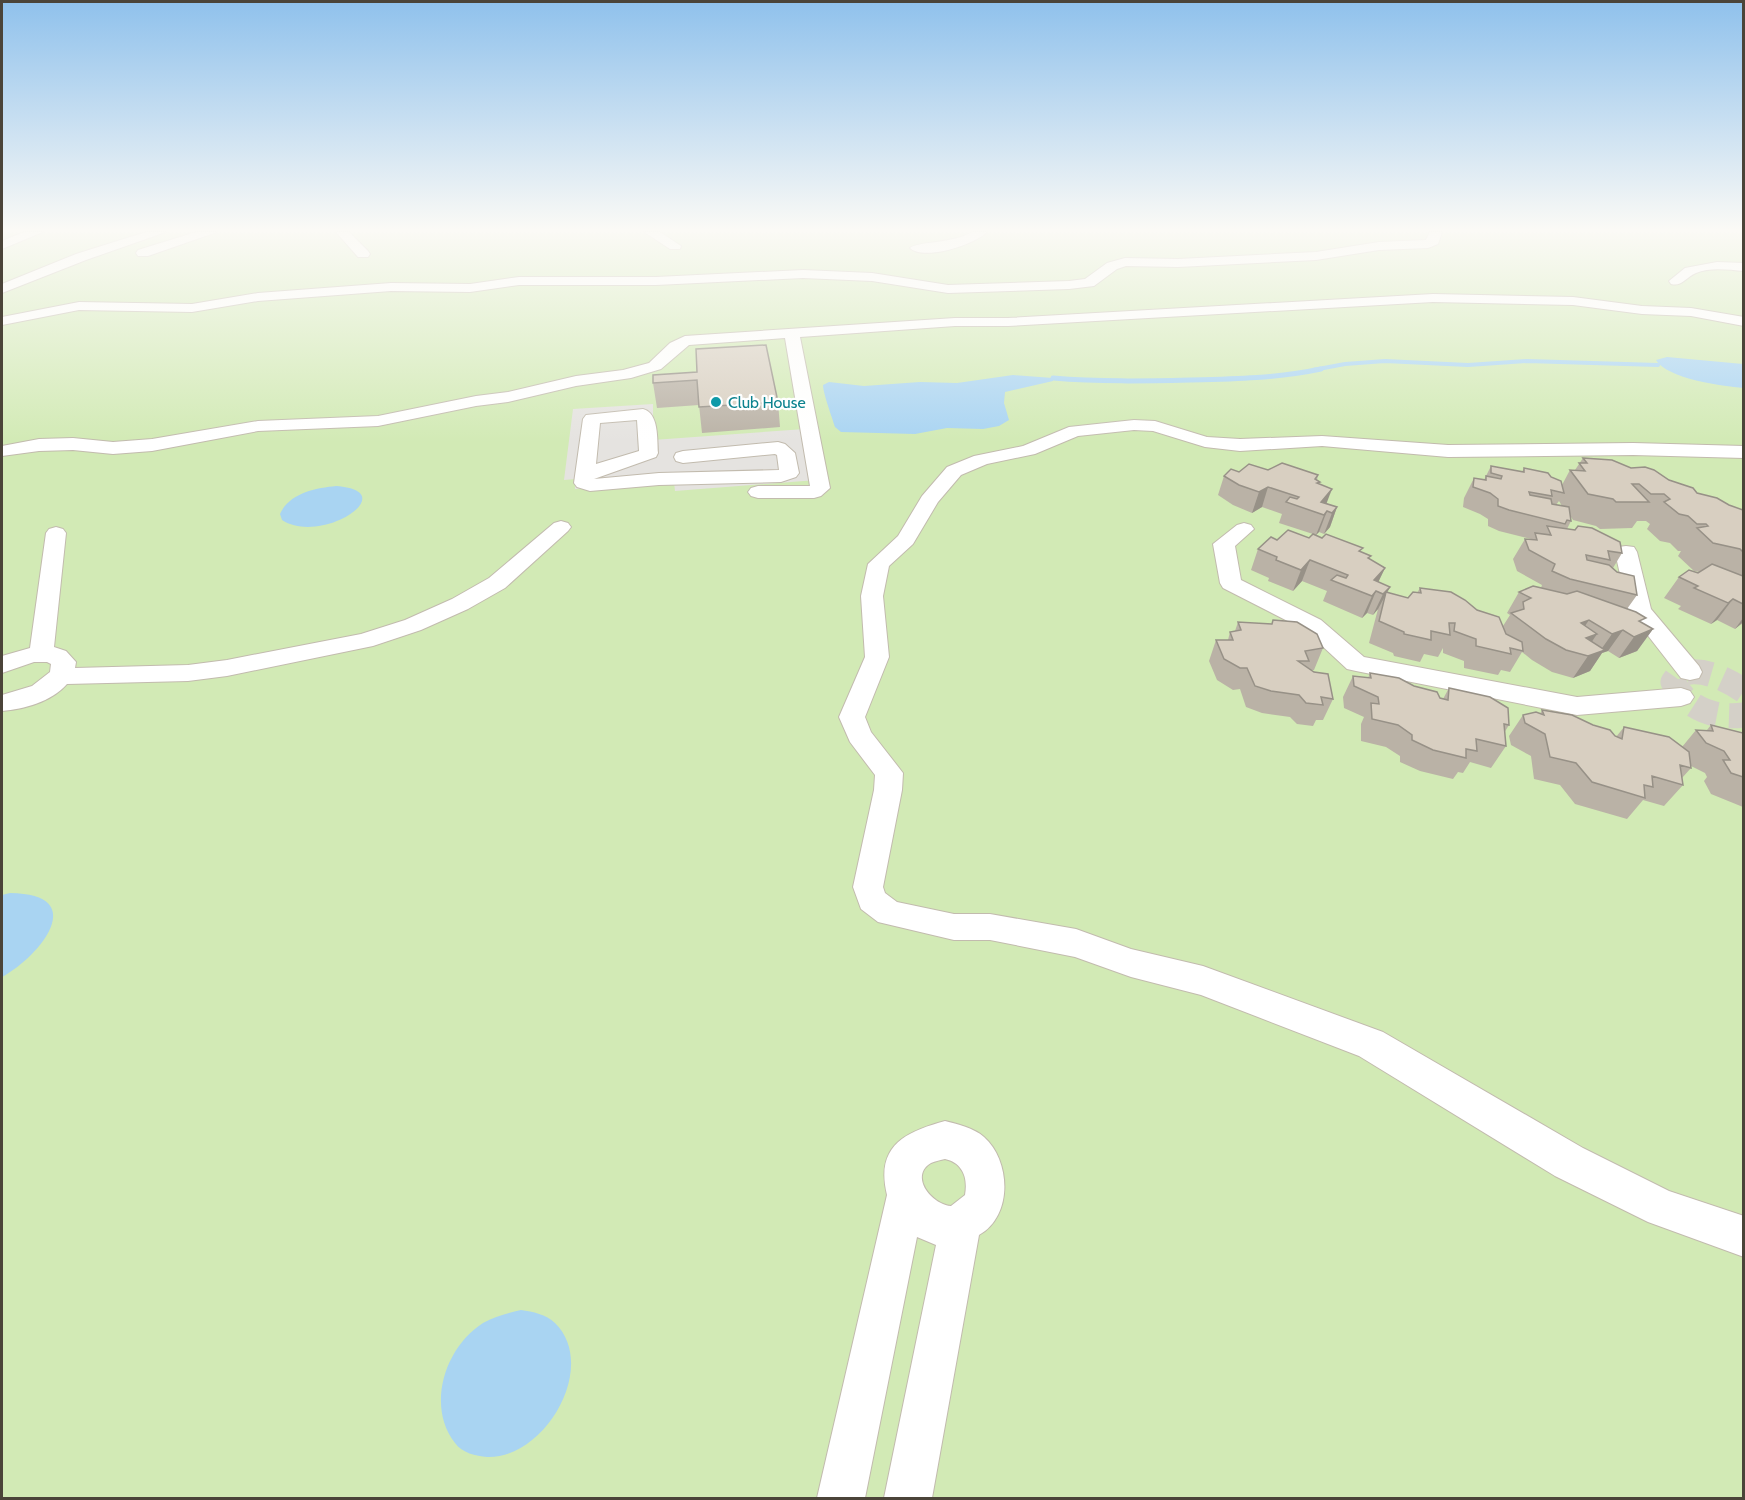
<svg xmlns="http://www.w3.org/2000/svg" width="1745" height="1500" font-family="Cabin,sans-serif">
<rect width="100%" height="100%" fill="#f6f3ec"/>
<rect fill="#d2eab5" x="2" y="233" width="1741" height="1265"/>
<polygon fill="#e5e3e0" points="653,404 653,440 805,429 817,480 675,491 674,482 575,489 576,479 564,480 573,409"/>
<g fill="#a9d4f2">
<path d="M1667,357L1743,364V388C1723,386 1667,379 1656,360Z"/>
<path d="M1013,375L1053,378V381L1005,392L1004,403L1009,420L999,426L983,429L947,428L915,434L841,432L835,427C832,417 823,393 823,385L829,382L864,386L920,382L957,383Z"/>
<path d="M336,486C405,491 321,546 282,520L280,514C289,493 316,488 336,486Z"/>
<path d="M10,893C91,894 40,956 2,977V895Z"/>
<path d="M521,1310C533,1312 546,1314 555,1323C599,1366 545,1459 487,1457C476,1456 462,1453 455,1443C426,1406 445,1347 483,1323C495,1316 508,1313 521,1310Z"/>
</g>
<g fill="none" stroke-linecap="round" stroke-linejoin="round">
<polyline stroke="#a9d4f2" stroke-width="4" points="1313,370 1345,364 1385,361 1468,365 1527,361 1658,365"/>
<path stroke="#a9d4f2" stroke-width="5" d="M1053,378C1100,382 1145,381 1192,380C1235,379 1278,378 1321,369"/>
<path stroke="#d4d0c8" stroke-width="25" stroke-dasharray="25 12" stroke-linecap="butt" d="M1744,691C1725,678 1700,666 1678,675L1673,682C1687,709 1715,719 1744,715"/>
<g stroke="#c2bbae" stroke-width="2">
<g id="minor">
<polygon points="24,232 43,232 2,249 2,241"/>
<polygon points="146,232 166,232 86,260 2,293 2,284 76,254"/>
<polygon points="196,232 217,232 148,256 138,256 136,253 138,250"/>
<polygon points="336,232 349,232 368,251 370,254 368,257 358,257"/>
<polygon points="644,232 660,232 681,246 680,249 670,249"/>
<path d="M972,232H987C974,245 924,261 910,248C918,241 953,244 972,232Z"/>
<polygon points="1430,232 1442,232 1438,244 1428,248 1379,250 1316,260 1178,267 1126,266 1117,269 1094,286 1069,289 948,293 872,281 803,278 656,285 519,285 470,292 391,291 258,301 192,312 79,310 2,325 2,317 79,302 192,304 258,293 391,283 470,284 519,277 656,277 803,270 872,273 948,285 1069,281 1085,279 1107,263 1125,258 1178,259 1316,252 1379,242 1426,240"/>
<path d="M1717,262L1744,263V271C1729,270 1710,267 1696,273C1686,277 1682,287 1671,284L1669,281L1685,268Z"/>
<polygon points="1433,294 1573,297 1642,306 1691,308 1744,317 1744,326 1691,316 1642,314 1573,305 1433,302 1008,326 955,326 800,337 830,488 821,496 814,498 758,498 751,496 748,492 751,488 758,486 810,486 785,338 689,345 661,369 631,378 576,386 508,402 476,406 378,426 258,431 152,451 113,454 73,450 39,451 2,456 2,446 39,439 73,438 113,442 152,439 258,421 378,416 476,396 508,392 576,376 623,370 649,363 670,343 685,336 955,318 1008,318"/>
<path d="M643,409C659,413 657,439 658,453L656,457L594,479L659,473L779,470L777,455L775,454L683,463L676,461L674,457L676,453L683,451L778,442L785,444L795,453L799,473L796,477L781,482L659,485L590,491L577,487L574,483L583,419L586,415ZM637,420L639,451L596,464L600,423Z"/>
<polygon points="1134,420 1155,421 1207,437 1240,439 1322,436 1448,445 1633,443 1744,446 1744,458 1633,455 1448,457 1322,446 1240,451 1205,447 1153,431 1134,430 1078,436 1035,454 987,464 961,475 938,502 913,544 889,566 883,596 889,657 865,717 871,732 903,773 902,790 883,887 885,893 897,902 954,914 990,914 1076,929 1131,949 1203,966 1383,1032 1583,1148 1669,1191 1744,1216 1744,1257 1648,1222 1555,1176 1359,1056 1201,995 1131,977 1075,957 990,940 954,940 878,922 861,909 853,887 874,790 875,775 850,742 839,717 865,657 861,596 868,564 898,536 922,496 947,467 974,456 1023,446 1069,427"/>
<path d="M561,521L568,523L571,527L568,531L505,588L468,609L421,630L373,646L227,676L188,681L67,684C51,702 24,709 2,711V695L32,686L50,672L51,664L47,662H34L2,673V656L30,648L46,533L49,529L56,527L63,529L66,533L54,647L66,651L76,662L75,668L188,665L227,660L361,634L405,620L452,599L489,578L554,523Z"/>
<polygon points="1244,523 1251,525 1254,529 1235,546 1241,580 1321,620 1364,657 1577,697 1681,688 1690,691 1694,697 1690,703 1681,706 1577,715 1356,671 1347,669 1305,630 1223,588 1220,583 1213,544 1237,525"/>
<polygon points="1626,546 1634,547 1637,552 1651,609 1699,666 1702,672 1699,678 1690,680 1681,678 1628,610 1615,552 1618,547"/>
<path d="M945,1121C957,1124 974,1128 984,1137C1011,1161 1013,1216 979,1235L932,1498H884L936,1245L917,1237L865,1498H817L887,1195C875,1146 905,1132 945,1121ZM945,1159C963,1163 968,1178 965,1195L951,1206C931,1204 909,1176 931,1163C935,1161 941,1160 945,1159Z"/>
</g>
</g>
<use href="#minor" fill="#fff" fill-rule="evenodd"/>
</g>
<g fill="#bab2a6" fill-rule="evenodd">
<polygon points="697,372 778,402 780,427 702,433 699,405 657,408 653,383"/>
<path d="M1583,458L1631,468L1669,480L1697,493L1729,505L1743,510V625L1741,624L1735,629L1717,620L1711,624L1678,609L1681,606L1664,598L1679,577L1699,572L1694,571L1678,556L1681,551H1678L1670,543L1660,541L1647,529L1650,524L1646,521H1637L1632,528L1600,529L1596,526L1573,520L1571,517V521L1567,529L1622,553L1613,568L1637,595L1627,609L1643,624L1653,629L1637,651L1619,658L1608,651L1602,653L1590,671L1573,678L1552,672L1532,660L1522,652L1510,672L1501,670L1498,675L1464,668V661L1443,653V648L1438,657L1424,654L1420,662L1394,656L1393,653L1369,643L1378,609L1373,615L1367,613L1362,618L1323,601L1327,591L1302,581L1293,591L1268,581L1269,578L1251,570L1258,549L1277,540L1309,538L1361,552L1369,559L1385,568L1378,582L1390,587L1387,593L1408,598L1417,593L1420,588L1477,610L1503,626L1510,615L1507,613L1519,592L1541,588L1542,585L1517,571L1513,559L1525,539H1531L1499,531L1488,526V519L1480,514L1463,507L1464,498L1474,478L1484,480L1491,466L1522,472L1524,468L1551,477L1562,485L1570,470H1575ZM1559,501L1562,506L1556,505Z"/>
<polygon points="1268,470 1318,475 1317,480 1320,482 1319,484 1326,503 1337,507 1330,527 1324,534 1319,532 1316,535 1279,523 1282,514 1262,507 1252,513 1233,505 1218,495 1224,476 1239,472"/>
<polygon points="1238,622 1323,648 1314,670 1311,670 1333,699 1323,720 1316,720 1313,726 1297,724 1290,717 1262,713 1246,707 1240,689 1233,690 1217,680 1209,661 1216,640 1228,640 1230,632 1235,631"/>
<polygon points="1370,673 1414,686 1443,699 1449,688 1509,725 1504,733 1506,746 1491,768 1470,762 1463,773 1458,772 1453,779 1420,771 1400,762 1400,756 1386,747 1361,741 1361,724 1364,717 1344,708 1343,697 1353,676 1368,678"/>
<polygon points="1542,710 1616,737 1624,727 1682,747 1696,730 1707,730 1711,725 1743,733 1743,807 1711,794 1704,781 1707,777 1705,773 1691,766 1691,768 1682,778 1683,785 1664,806 1643,800 1627,819 1575,804 1560,785 1534,779 1531,756 1511,745 1509,736 1523,715 1540,714"/>
</g>
<g fill="#979187">
<polygon points="1268,487 1262,507 1252,513 1259,492"/>
<polygon points="1332,489 1324,510 1321,502"/>
<polygon points="1337,507 1330,527 1324,534 1332,513"/>
<polygon points="1327,511 1319,532 1316,535 1324,515"/>
<polygon points="1310,560 1302,581 1293,591 1301,570"/>
<polygon points="1385,568 1375,589 1374,580"/>
<polygon points="1390,587 1378,609 1373,615 1383,594"/>
<polygon points="1376,591 1367,613 1362,618 1372,596"/>
<polygon points="1733,599 1717,620 1711,624 1728,603"/>
<polygon points="1743,618 1743,621 1741,624 1735,629"/>
<polygon points="1589,620 1575,641 1581,623"/>
<polygon points="1653,629 1637,651 1619,658 1634,637"/>
<polygon points="1623,630 1608,651 1602,653 1590,671 1573,678 1588,656 1600,651 1612,634"/>
<polygon points="1597,634 1583,655 1586,638"/>
</g>
<g fill="#d8cfc1" stroke="#979187" stroke-width="1.5">
<polygon points="766,345 778,402 699,407 697,380 653,383 653,375 697,372 696,349"/>
<polygon points="1583,458 1612,460 1631,468 1645,467 1654,470 1669,480 1693,488 1697,493 1717,498 1729,505 1743,510 1743,552 1740,549 1713,543 1697,528 1708,526 1706,524 1697,524 1688,516 1679,514 1664,502 1670,499 1664,494 1651,494 1639,484 1632,484 1649,502 1616,502 1613,499 1588,494 1570,470 1585,471 1579,463 1587,463"/>
<polygon points="1282,463 1318,475 1315,479 1320,482 1317,483 1332,489 1321,502 1337,507 1332,513 1327,511 1324,515 1286,502 1290,497 1297,499 1299,497 1268,487 1259,492 1239,485 1224,476 1231,469 1239,472 1249,464 1268,470"/>
<polygon points="1491,466 1524,472 1524,468 1548,473 1551,477 1561,481 1564,493 1551,490 1552,496 1529,492 1530,495 1551,499 1552,504 1569,507 1571,521 1567,520 1565,524 1509,510 1498,506 1498,499 1490,493 1473,487 1474,478 1486,480 1486,476 1501,479 1502,476 1491,473"/>
<polygon points="1547,526 1575,530 1578,526 1592,528 1620,542 1622,553 1608,551 1610,560 1586,555 1587,560 1609,565 1617,572 1634,576 1637,595 1570,579 1552,571 1555,564 1529,550 1525,539 1537,540 1535,533 1551,535"/>
<polygon points="1288,530 1309,538 1313,534 1322,538 1326,534 1363,548 1359,551 1371,556 1368,558 1385,568 1374,580 1390,587 1383,594 1376,591 1372,596 1331,580 1337,575 1346,578 1348,575 1310,560 1301,570 1276,560 1277,557 1258,549 1271,537 1277,540"/>
<polygon points="1712,564 1743,576 1743,604 1733,599 1728,603 1694,588 1698,586 1679,577 1689,570 1698,573"/>
<polygon points="1533,586 1567,594 1577,591 1636,612 1646,618 1639,621 1653,629 1634,637 1623,630 1612,634 1589,620 1581,623 1597,634 1586,638 1605,650 1588,656 1566,650 1546,639 1511,613 1524,609 1523,602 1531,598 1519,592"/>
<polygon points="1420,588 1451,592 1465,600 1477,610 1499,617 1506,634 1522,642 1523,651 1510,648 1511,654 1476,646 1476,639 1454,631 1455,623 1449,623 1450,635 1431,631 1431,640 1404,634 1404,632 1379,621 1386,592 1408,598 1413,592 1421,593"/>
<polygon points="1273,620 1297,622 1317,634 1323,648 1305,651 1309,661 1298,661 1314,672 1328,674 1333,699 1321,697 1323,705 1306,703 1299,695 1271,691 1255,686 1247,668 1240,668 1224,659 1216,640 1233,640 1230,632 1241,630 1238,622 1272,624"/>
<polygon points="1370,673 1399,678 1414,686 1437,692 1440,698 1448,700 1449,688 1490,697 1508,708 1509,725 1504,724 1506,746 1476,739 1477,751 1466,749 1466,758 1433,750 1412,740 1412,735 1398,725 1372,719 1371,703 1379,704 1378,697 1354,686 1353,676 1371,678"/>
<polygon points="1542,710 1572,715 1593,725 1610,730 1615,736 1622,739 1624,727 1669,737 1689,752 1691,768 1680,765 1683,785 1652,776 1653,787 1644,785 1645,798 1592,782 1576,763 1550,757 1545,734 1525,723 1523,715 1536,712 1544,715"/>
<polygon points="1711,725 1743,733 1743,777 1731,773 1723,760 1730,760 1724,751 1706,743 1696,730 1713,731"/>
</g>
<linearGradient id="sky" x2="0" y2="1"><stop stop-color="#8fc1ec"/><stop offset="0.52" stop-color="#fbfaf6"/><stop offset="1" stop-color="#fbfaf6" stop-opacity="0"/></linearGradient>
<rect width="1745" height="442" fill="url(#sky)"/>
<circle fill="#0f9aa8" stroke="#fff" stroke-width="2" cx="716" cy="402" r="6"/>
<g text-anchor="middle" stroke-width="4.5" stroke-linejoin="round" paint-order="stroke">
<g font-size="16" fill="#0d838f" stroke="#fff" text-anchor="start">
<text x="728" y="408">Club House</text>
</g>
</g>
<rect width="1745" height="1500" fill="none" stroke="#4b4439" stroke-width="6"/>
</svg>
